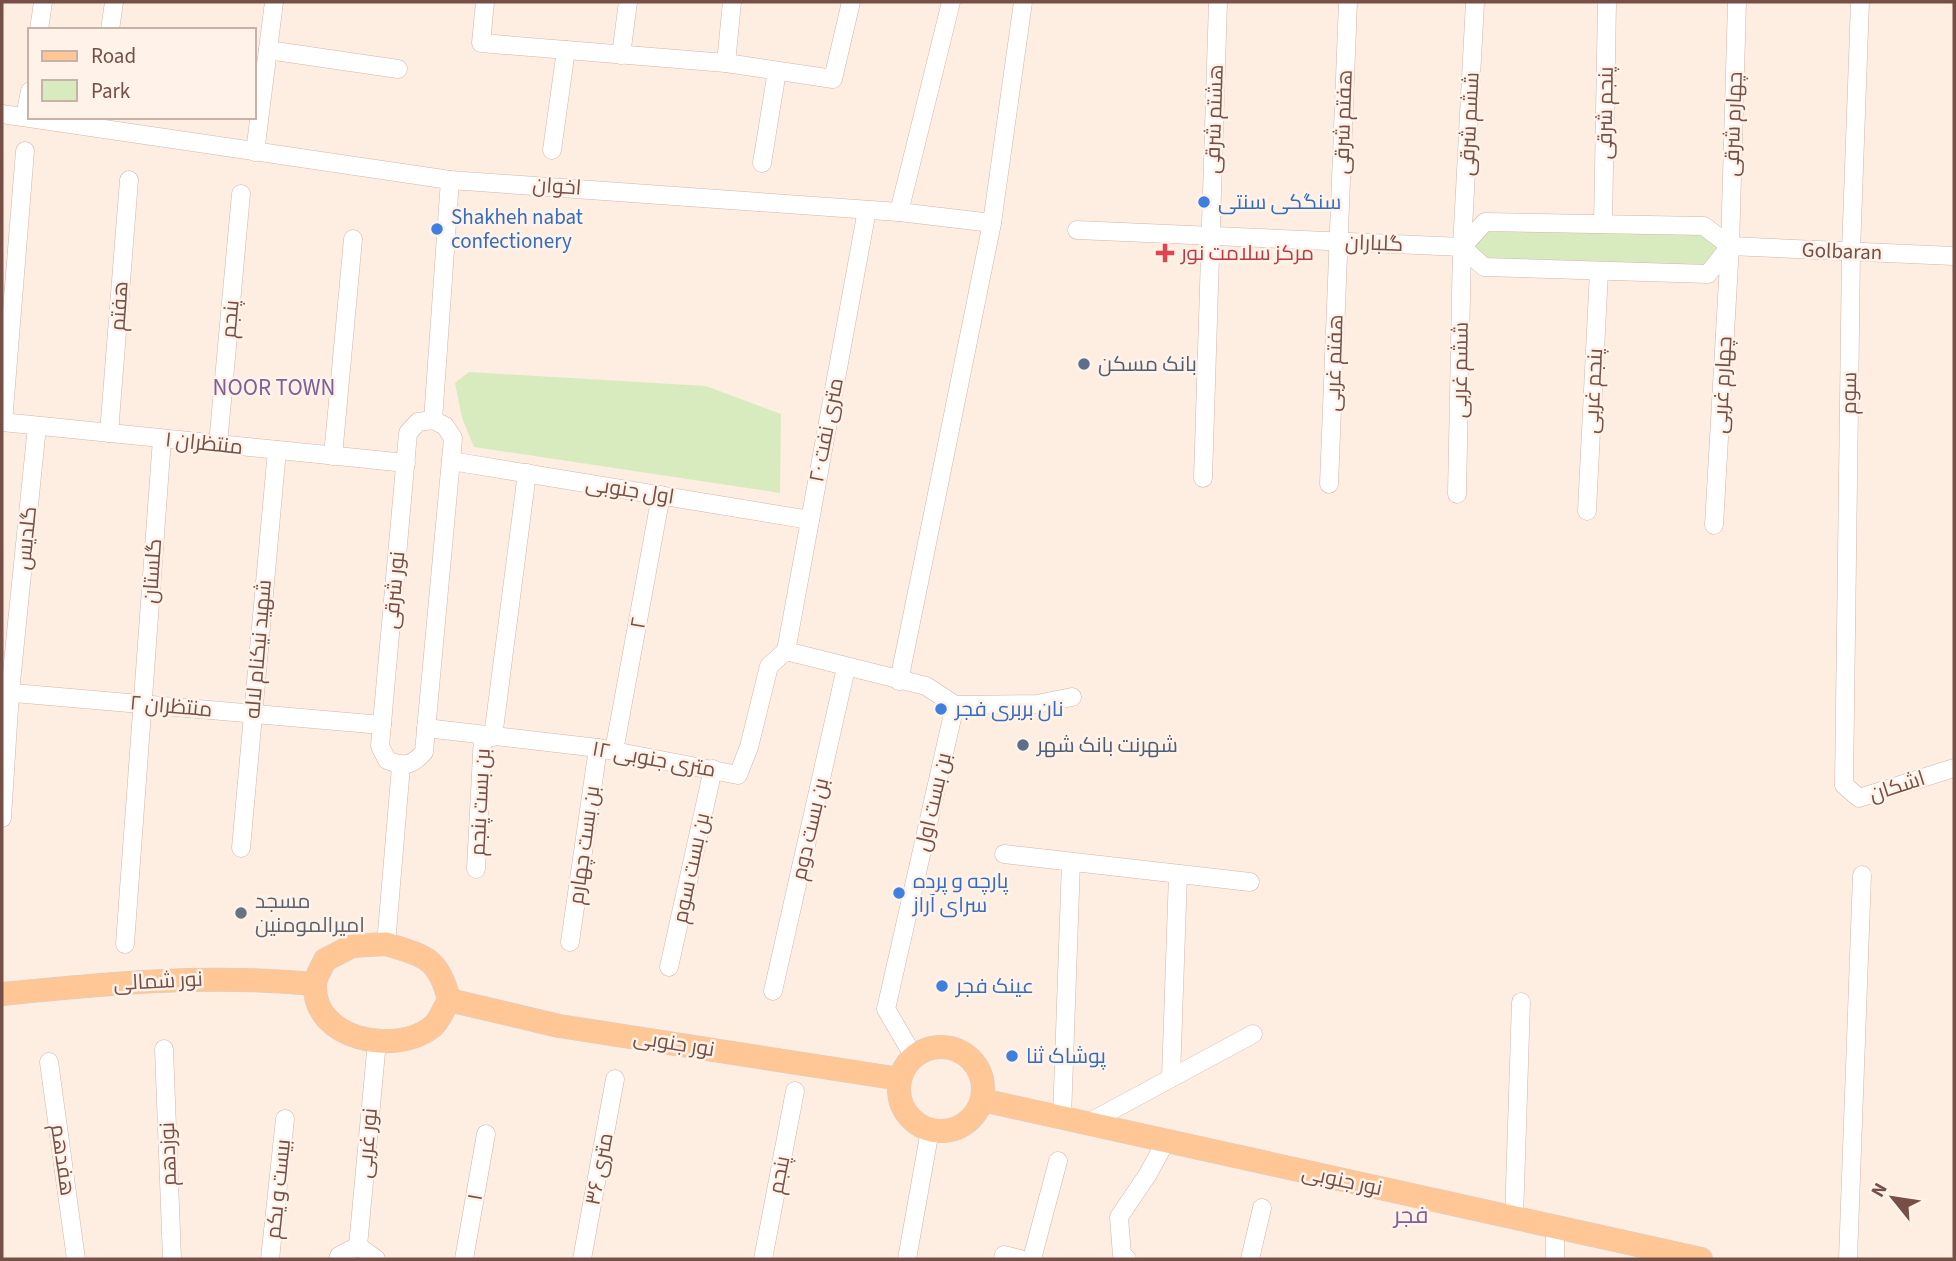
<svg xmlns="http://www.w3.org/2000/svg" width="1956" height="1261" font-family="'Source Sans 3',Cairo,sans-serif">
<rect width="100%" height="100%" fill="#fdeee1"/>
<g fill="#d8ebbf">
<polygon points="1485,223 1704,227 1729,246 1708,273 1485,267 1463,247"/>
<polygon points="469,372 706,386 781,414 780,493 474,447 462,418 455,383"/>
</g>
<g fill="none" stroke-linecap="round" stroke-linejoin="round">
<g stroke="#d1b5aa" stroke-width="19">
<g id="minor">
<polyline points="485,2 481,43 726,63 833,79 851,2"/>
<polyline points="1860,2 1851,251 1844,785 1859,798 1954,768"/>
<polyline points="39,30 43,2"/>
<polyline points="110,30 114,2"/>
<polyline points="268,50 398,69"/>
<polyline points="621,55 628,2"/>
<polyline points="726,63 732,2"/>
<polyline points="2,114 450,180 899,212 951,2"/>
<polyline points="25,117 30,91"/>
<polyline points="552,150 566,50"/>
<polyline points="255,152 274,2"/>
<polyline points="762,163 777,71"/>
<polyline points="899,212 992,223 899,681"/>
<polyline points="992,223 1023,2"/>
<polyline points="1603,224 1607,2"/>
<polyline points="1077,230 1462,247"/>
<polyline points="1730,246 1954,256"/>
<polyline points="1462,247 1484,267 1708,274 1730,246"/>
<polyline points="1462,247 1485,222 1704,226 1730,246"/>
<path d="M433,420L445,426L453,438L424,752C412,766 404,767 387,760L380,746L408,433L418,422Z"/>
<polyline points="433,420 450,180"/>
<polyline points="2,422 406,463"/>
<polyline points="3,422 25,151"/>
<polyline points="109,433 129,180"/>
<polyline points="218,444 241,194"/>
<polyline points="333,456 353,239"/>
<polyline points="451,461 810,520"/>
<polyline points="1203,478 1218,2"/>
<polyline points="1329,484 1348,2"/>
<polyline points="1457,494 1462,247 1475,2"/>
<polyline points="1587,511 1599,271"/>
<polyline points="1714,525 1730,246 1737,2"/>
<polyline points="786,651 867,210"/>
<polyline points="2,692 382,725"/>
<polyline points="426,728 598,748 738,775 749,747 769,666 786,651 926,686 955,705 1037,704 1072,697"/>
<polyline points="493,737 527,473"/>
<polyline points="614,751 661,495"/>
<polyline points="2,818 10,692 37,426"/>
<polyline points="241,848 277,450"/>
<polyline points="1004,854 1250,882"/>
<polyline points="476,869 483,736"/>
<polyline points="570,942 598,748"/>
<polyline points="125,944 162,439"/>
<polyline points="386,944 401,766"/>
<polyline points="669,967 713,769"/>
<polyline points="773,991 846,668"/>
<polyline points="164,1049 172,1259"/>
<polyline points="914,1057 886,1009 955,705"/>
<polyline points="49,1062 76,1259"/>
<polyline points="1171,1078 1178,874"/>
<polyline points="1062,1118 1071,862"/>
<polyline points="1088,1123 1253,1034"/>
<polyline points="1514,1218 1521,1002"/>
<polyline points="1555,1227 1555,1259"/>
<polyline points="358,1246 377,1041"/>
<polyline points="358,1246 376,1259"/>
<polyline points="270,1259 285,1119"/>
<polyline points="338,1259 339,1256 358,1246"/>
<polyline points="464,1259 486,1134"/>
<polyline points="582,1259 615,1079"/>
<polyline points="763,1259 795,1091"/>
<polyline points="907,1259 930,1130"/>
<polyline points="1003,1259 1004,1255 1020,1259"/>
<polyline points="1032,1259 1058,1161"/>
<polyline points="1127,1259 1122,1255 1119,1217 1148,1174 1166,1141"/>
<polyline points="1250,1259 1262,1208"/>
<polyline points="1848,1259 1862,875"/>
</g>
</g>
<g stroke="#d9cecb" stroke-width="24">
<g id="major">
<path d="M386,944C425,956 439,958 449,1000C444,1008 439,1022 432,1027C396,1056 313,1040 315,985C315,977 322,967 325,960L352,946Z"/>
<path d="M2,994C111,983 205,974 315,984"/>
<polyline points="449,1000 559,1026 900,1079"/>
<circle cx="941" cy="1089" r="42"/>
<polyline points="982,1100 1701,1259"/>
</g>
</g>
<use href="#minor" stroke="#fff" stroke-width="18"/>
<use href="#major" stroke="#ffc796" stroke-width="23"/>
</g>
<g fill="#3f7fe0" stroke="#fff2e8" stroke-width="2.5">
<circle cx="1204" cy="202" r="7"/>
<circle cx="437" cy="229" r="7"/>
<circle cx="941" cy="709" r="7"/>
<circle cx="899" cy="893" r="7"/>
<circle cx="942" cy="986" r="7"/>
<circle cx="1012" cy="1056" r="7"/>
</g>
<path fill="#e0444e" stroke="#fff2e8" stroke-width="2.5" d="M1161.5 242.5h7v7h7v7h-7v7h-7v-7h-7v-7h7z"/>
<g fill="#5c6f8a" stroke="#fff2e8" stroke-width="2.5">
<circle cx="1084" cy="364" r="7"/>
<circle cx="1023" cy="745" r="7"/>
</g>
<circle fill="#6b7280" stroke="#fff2e8" stroke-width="2.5" cx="241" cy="913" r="7"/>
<g text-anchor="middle" stroke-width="5" stroke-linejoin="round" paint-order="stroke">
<g font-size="21" fill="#765046" stroke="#fff2e8">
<text transform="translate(1605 113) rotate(-89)" y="7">پنجم شرقی</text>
<text transform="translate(1214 119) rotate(-88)" y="7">هشتم شرقی</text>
<text transform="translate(1343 122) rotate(-88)" y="7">هفتم شرقی</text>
<text transform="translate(1469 124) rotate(-87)" y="7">ششم شرقی</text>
<text transform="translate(1733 124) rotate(-88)" y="7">چهارم شرقی</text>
<text transform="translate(557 186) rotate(4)" y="7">اخوان</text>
<text transform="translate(1374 243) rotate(2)" y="7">گلباران</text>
<text transform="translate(1842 251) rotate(2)" y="7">Golbaran</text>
<text transform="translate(119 306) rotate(-86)" y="7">هفتم</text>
<text transform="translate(230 319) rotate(-85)" y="7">پنجم</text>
<text transform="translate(1334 363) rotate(-88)" y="7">هفتم غربی</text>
<text transform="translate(1460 370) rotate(-89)" y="7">ششم غربی</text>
<text transform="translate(1722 385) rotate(-87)" y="7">چهارم غربی</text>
<text transform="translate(1593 391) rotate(-87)" y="7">پنجم غربی</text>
<text transform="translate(1849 393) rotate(-89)" y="7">سوم</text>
<text transform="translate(826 430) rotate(-79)" y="7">۲۰ متری نفت</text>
<text transform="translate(204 443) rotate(6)" y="7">منتظران ۱</text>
<text transform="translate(630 490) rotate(9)" y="7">اول جنوبی</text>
<text transform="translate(26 538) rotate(-84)" y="7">گلدیس</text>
<text transform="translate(152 571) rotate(-86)" y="7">گلستان</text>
<text transform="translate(394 590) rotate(-85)" y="7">نور شرقی</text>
<text transform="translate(638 623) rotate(-80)" y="7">۲</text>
<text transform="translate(258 649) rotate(-85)" y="7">شهید نیکنام لاله</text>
<text transform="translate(171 706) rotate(5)" y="7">منتظران ۲</text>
<text transform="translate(654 759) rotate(10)" y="7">۱۲ متری جنوبی</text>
<text transform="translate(1897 786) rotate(-18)" y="7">اشکان</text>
<text transform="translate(480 802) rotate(-87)" y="7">بن بست پنجم</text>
<text transform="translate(933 802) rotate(-77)" y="7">بن بست اول</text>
<text transform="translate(810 829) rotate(-77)" y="7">بن بست دوم</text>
<text transform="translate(584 845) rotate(-82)" y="7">بن بست چهارم</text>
<text transform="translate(691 868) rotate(-78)" y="7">بن بست سوم</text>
<text transform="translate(158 981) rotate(-3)" y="7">نور شمالی</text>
<text transform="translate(674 1043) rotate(9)" y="7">نور جنوبی</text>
<text transform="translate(367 1143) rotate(-85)" y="7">نور غربی</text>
<text transform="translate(168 1154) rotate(-92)" y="7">نوزدهم</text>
<text transform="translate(63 1160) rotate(82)" y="7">هفدهم</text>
<text transform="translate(599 1169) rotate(-79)" y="7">۳۶ متری</text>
<text transform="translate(779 1175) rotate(-79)" y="7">پنجم</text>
<text transform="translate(1342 1180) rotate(12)" y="7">نور جنوبی</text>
<text transform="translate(278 1189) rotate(-84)" y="7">بیست و یکم</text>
<text transform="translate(475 1197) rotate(-80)" y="7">۱</text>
</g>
<g font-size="21" fill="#366cbe" stroke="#fff2e8" text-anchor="start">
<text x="1218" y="209">سنگکی سنتی</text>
<text x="451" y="224">Shakheh nabat<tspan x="451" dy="24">confectionery</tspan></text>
<text x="955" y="716">نان بربری فجر</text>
<text x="913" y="888">پارچه و پرده<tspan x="913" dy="24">سرای آراز</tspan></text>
<text x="956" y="993">عینک فجر</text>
<text x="1026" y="1063">پوشاک ثنا</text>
</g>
<g font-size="21" fill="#be3a42" stroke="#fff2e8" text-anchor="start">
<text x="1181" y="260">مرکز سلامت نور</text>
</g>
<g font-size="21" fill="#4e5e75" stroke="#fff2e8" text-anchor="start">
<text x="1098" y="371">بانک مسکن</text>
<text x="1037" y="752">شهرنت بانک شهر</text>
</g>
<g font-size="21" fill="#5b616d" stroke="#fff2e8" text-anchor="start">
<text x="255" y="908">مسجد<tspan x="255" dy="24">امیرالمومنین</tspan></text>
</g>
<g font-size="23" fill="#7e619a" stroke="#fff2e8">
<text x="274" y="395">NOOR TOWN</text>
<text x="1411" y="1223">فجر</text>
</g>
</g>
<rect width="1956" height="1261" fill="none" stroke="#765046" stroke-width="7"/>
<rect x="28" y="28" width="228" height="91" fill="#fff2e8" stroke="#c8b1a7" stroke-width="2"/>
<rect x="42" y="51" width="35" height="10" fill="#ffc796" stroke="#c8b1a7" stroke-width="2"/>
<text x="91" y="63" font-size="21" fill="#765046">Road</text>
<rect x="42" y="80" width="35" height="21" fill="#d8ebbf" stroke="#c8b1a7" stroke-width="2"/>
<text x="91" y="98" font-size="21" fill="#765046">Park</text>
<g transform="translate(1893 1198) rotate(300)" stroke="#fff2e8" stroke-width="5" paint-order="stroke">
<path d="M0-5L12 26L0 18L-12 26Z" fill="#765046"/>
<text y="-10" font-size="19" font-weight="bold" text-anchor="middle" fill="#765046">N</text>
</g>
</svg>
